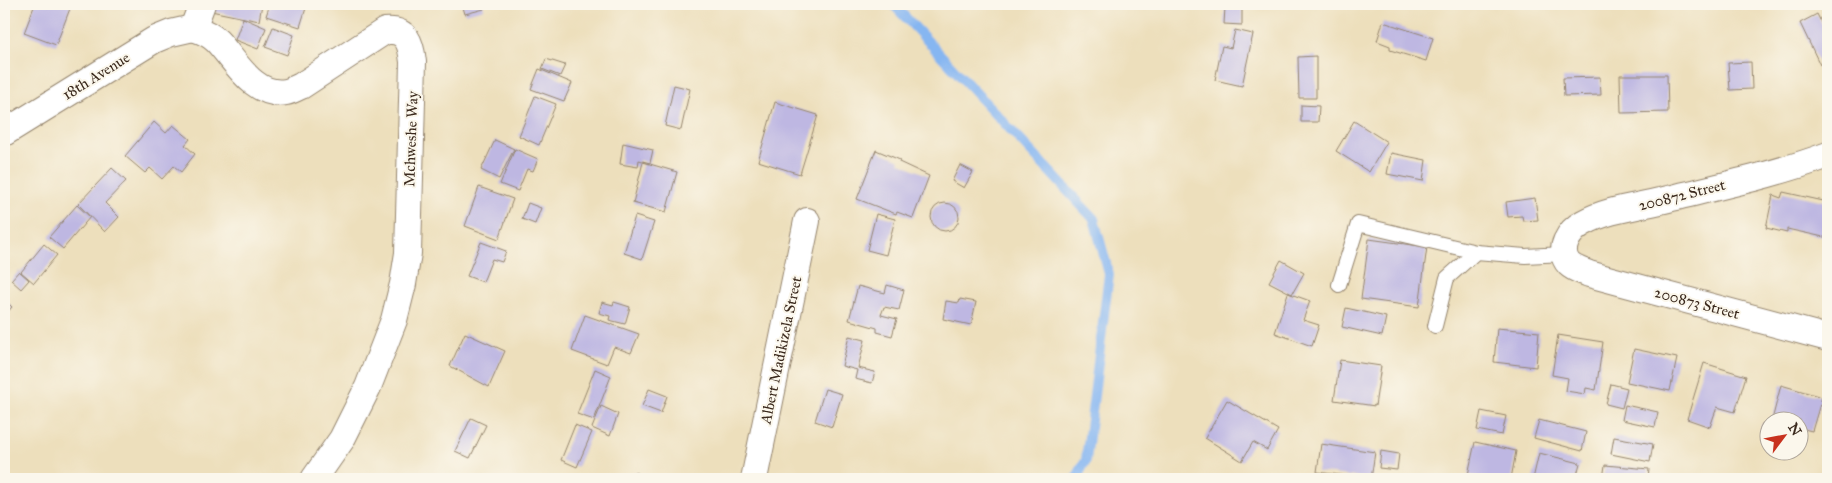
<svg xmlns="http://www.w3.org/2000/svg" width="1832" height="483" font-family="'IM FELL Great Primer',serif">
<rect width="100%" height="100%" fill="#fbf7ec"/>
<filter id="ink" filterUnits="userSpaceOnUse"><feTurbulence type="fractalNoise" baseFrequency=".02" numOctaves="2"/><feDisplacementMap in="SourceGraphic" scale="10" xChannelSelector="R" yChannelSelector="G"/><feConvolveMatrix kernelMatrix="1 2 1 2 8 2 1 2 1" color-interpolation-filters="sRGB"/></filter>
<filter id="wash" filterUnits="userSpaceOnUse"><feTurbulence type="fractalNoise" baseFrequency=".0096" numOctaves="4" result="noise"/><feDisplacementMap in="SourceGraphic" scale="20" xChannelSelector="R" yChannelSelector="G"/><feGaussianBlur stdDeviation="1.12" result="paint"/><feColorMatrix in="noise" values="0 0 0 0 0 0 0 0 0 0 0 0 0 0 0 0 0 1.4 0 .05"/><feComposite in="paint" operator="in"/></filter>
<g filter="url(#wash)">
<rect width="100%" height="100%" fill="#eddfbc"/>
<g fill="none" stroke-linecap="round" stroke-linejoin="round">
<polyline stroke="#86b6f1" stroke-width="10" points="893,4 1094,219 1109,274 1086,460 1076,479"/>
</g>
<g id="blocks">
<g fill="#beb7e2">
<polygon points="35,4 65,4 71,6 56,45 24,33"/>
<polygon points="213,4 262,4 259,21 211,11"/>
<polygon points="270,4 295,4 306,8 300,27 266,16"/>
<polygon points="462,4 483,4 484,9 465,14"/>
<polygon points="1225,7 1242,8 1242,25 1224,24"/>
<polygon points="1817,14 1828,36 1828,61 1820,65 1800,23"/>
<polygon points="243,18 266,28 258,49 235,40"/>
<polygon points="1383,22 1433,38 1426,61 1390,50 1390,46 1377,41"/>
<polygon points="273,27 294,35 287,55 265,47"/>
<polygon points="1235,30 1253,34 1242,86 1215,80 1222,46 1231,48"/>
<polygon points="1316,56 1316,98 1299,98 1298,57"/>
<polygon points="546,59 565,65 560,76 542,69"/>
<polygon points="1751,62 1752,89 1730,90 1728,63"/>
<polygon points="539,69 572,83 564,101 531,89"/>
<polygon points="1620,75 1667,75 1668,112 1621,113"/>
<polygon points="1600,77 1601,95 1564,96 1563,78"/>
<polygon points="674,85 690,89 681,130 665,126"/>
<polygon points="535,96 556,104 539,145 519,136"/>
<polygon points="775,102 818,115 800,174 758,161"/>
<polygon points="1301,105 1319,106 1318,122 1301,122"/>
<polygon points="1354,121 1387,142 1369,172 1336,151"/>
<polygon points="154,122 166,133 173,125 190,139 185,145 195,154 181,172 174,166 162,179 150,168 145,173 125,156"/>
<polygon points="495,140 514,149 499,179 481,170"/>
<polygon points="623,143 653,150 650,163 639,160 638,167 620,164"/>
<polygon points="515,149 538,159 533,171 527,169 518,191 500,184"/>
<polygon points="876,150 900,160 899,162 929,176 913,218 897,212 896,214 857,199"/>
<polygon points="1391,153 1426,160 1423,181 1387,174"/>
<polygon points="643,162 677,172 666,212 633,203"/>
<polygon points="960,165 973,172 964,188 952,181"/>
<polygon points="112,168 126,181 105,203 119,217 105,232 78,204"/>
<polygon points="479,187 513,199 499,239 465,226"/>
<polygon points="1783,192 1828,202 1828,238 1787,229 1787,233 1766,228 1773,195 1781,198"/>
<polygon points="1535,198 1538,220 1523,221 1522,216 1508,217 1506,202"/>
<polygon points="528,203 541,208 535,224 522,219"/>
<circle cx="945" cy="217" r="14"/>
<polygon points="77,205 90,217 63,249 49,237"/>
<polygon points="876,214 895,219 886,255 867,250"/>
<polygon points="635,216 654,222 642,259 624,253"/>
<polygon points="1369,239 1427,247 1419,307 1361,299"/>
<polygon points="481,242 506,251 502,262 492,259 483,282 467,276"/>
<polygon points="44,244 57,255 34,283 21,272"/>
<polygon points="1281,260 1304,273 1292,294 1269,282"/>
<polygon points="19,271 29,280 21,289 11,280"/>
<polygon points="887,285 904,290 899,310 884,307 881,315 897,319 892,336 877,332 877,328 849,320 858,286 885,293"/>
<polygon points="1288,293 1310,301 1303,320 1319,325 1312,346 1275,333"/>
<polygon points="4,299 12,307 4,316"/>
<polygon points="960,299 976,302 971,325 943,319 946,301 959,303"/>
<polygon points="602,302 613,305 614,302 630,307 625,324 609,320 610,316 599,313"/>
<polygon points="1346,308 1386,317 1382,336 1342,327"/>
<polygon points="585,315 639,334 631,353 614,347 607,364 572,351"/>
<polygon points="1497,328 1539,332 1536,367 1494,362"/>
<polygon points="465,333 505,351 489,387 450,366"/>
<polygon points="1558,335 1603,342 1596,390 1586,388 1585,394 1566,391 1568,378 1552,375"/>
<polygon points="849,336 865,340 858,368 875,372 872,383 855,379 857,370 842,366"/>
<polygon points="1634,349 1677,358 1670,391 1627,382"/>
<polygon points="1340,360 1381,366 1375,406 1334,400"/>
<polygon points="1704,363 1746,376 1735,412 1717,407 1710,427 1687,419"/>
<polygon points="595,369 611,376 594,420 577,414"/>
<polygon points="1611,384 1627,388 1622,408 1606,404"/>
<polygon points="1781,385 1822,397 1812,431 1800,428 1800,420 1772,420"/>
<polygon points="649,389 667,396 661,413 642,406"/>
<polygon points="825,389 842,394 832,427 815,421"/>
<polygon points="1227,400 1278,430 1267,450 1253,442 1242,461 1205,438"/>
<polygon points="1625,405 1658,412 1655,427 1622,420"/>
<polygon points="601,406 618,414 610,436 592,428"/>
<polygon points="1481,411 1506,416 1502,435 1477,430"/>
<polygon points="471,418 486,425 470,458 455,451"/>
<polygon points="1539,420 1586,432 1582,451 1534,438"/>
<polygon points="1770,421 1770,441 1764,440 1760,431 1762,424"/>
<polygon points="575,425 592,432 577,467 561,460"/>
<polygon points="1614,437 1653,444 1650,462 1611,454"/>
<polygon points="1475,442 1516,451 1511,479 1491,479 1468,475"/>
<polygon points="1321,444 1375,452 1371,479 1317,472"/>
<polygon points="1381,451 1399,454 1397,470 1379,468"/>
<polygon points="1539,453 1580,463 1576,479 1533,479"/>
<polygon points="1605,465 1649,469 1648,479 1603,479"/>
<polygon points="634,472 651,479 631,479"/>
</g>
</g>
</g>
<g filter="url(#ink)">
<use href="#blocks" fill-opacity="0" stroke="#94846d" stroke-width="1"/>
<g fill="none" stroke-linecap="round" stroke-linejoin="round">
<g stroke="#94846d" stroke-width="16">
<g id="service">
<polyline points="1339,285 1358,224 1476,252 1525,256 1564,254"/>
<polyline points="1435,326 1447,278 1476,252"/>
</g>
</g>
<g stroke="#94846d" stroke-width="28">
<g id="minor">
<path d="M193,28C202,31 210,34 217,41C235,60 254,98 286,92C291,91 296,88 301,86L385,31C407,29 411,43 413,62L408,253L403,284L394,320L368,387L342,439L314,479"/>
<polyline points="193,28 202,4"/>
<polyline points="4,133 154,40 171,33 193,28"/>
<path d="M1828,155C1775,175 1715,187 1660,201C1634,207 1606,210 1583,223C1570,230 1556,250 1569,264C1574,269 1582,271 1589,274L1828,338"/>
<polyline points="754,479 807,221"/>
</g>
</g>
<use href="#service" stroke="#fff" stroke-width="14"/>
<use href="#minor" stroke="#fff" stroke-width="26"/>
</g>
</g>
<g text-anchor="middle" stroke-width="4" stroke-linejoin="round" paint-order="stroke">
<g font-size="15" fill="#3b2a1e" stroke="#fbf7ec">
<text transform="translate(96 76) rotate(-32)" y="5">18th Avenue</text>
<text transform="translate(411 139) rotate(-88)" y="5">Mchweshe Way</text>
<text transform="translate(1682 195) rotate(-14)" y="5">200872 Street</text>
<text transform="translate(1697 303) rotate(15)" y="5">200873 Street</text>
<text transform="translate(781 350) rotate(-78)" y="5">Albert Madikizela Street</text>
</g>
</g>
<rect width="1832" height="483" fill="none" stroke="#fbf7ec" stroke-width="20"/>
<g transform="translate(1784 436) rotate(58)"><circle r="24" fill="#fbf7ec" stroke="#aea59a"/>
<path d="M0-4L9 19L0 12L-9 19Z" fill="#c8321e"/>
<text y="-8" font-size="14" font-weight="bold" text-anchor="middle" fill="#3b2a1e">N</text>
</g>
</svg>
